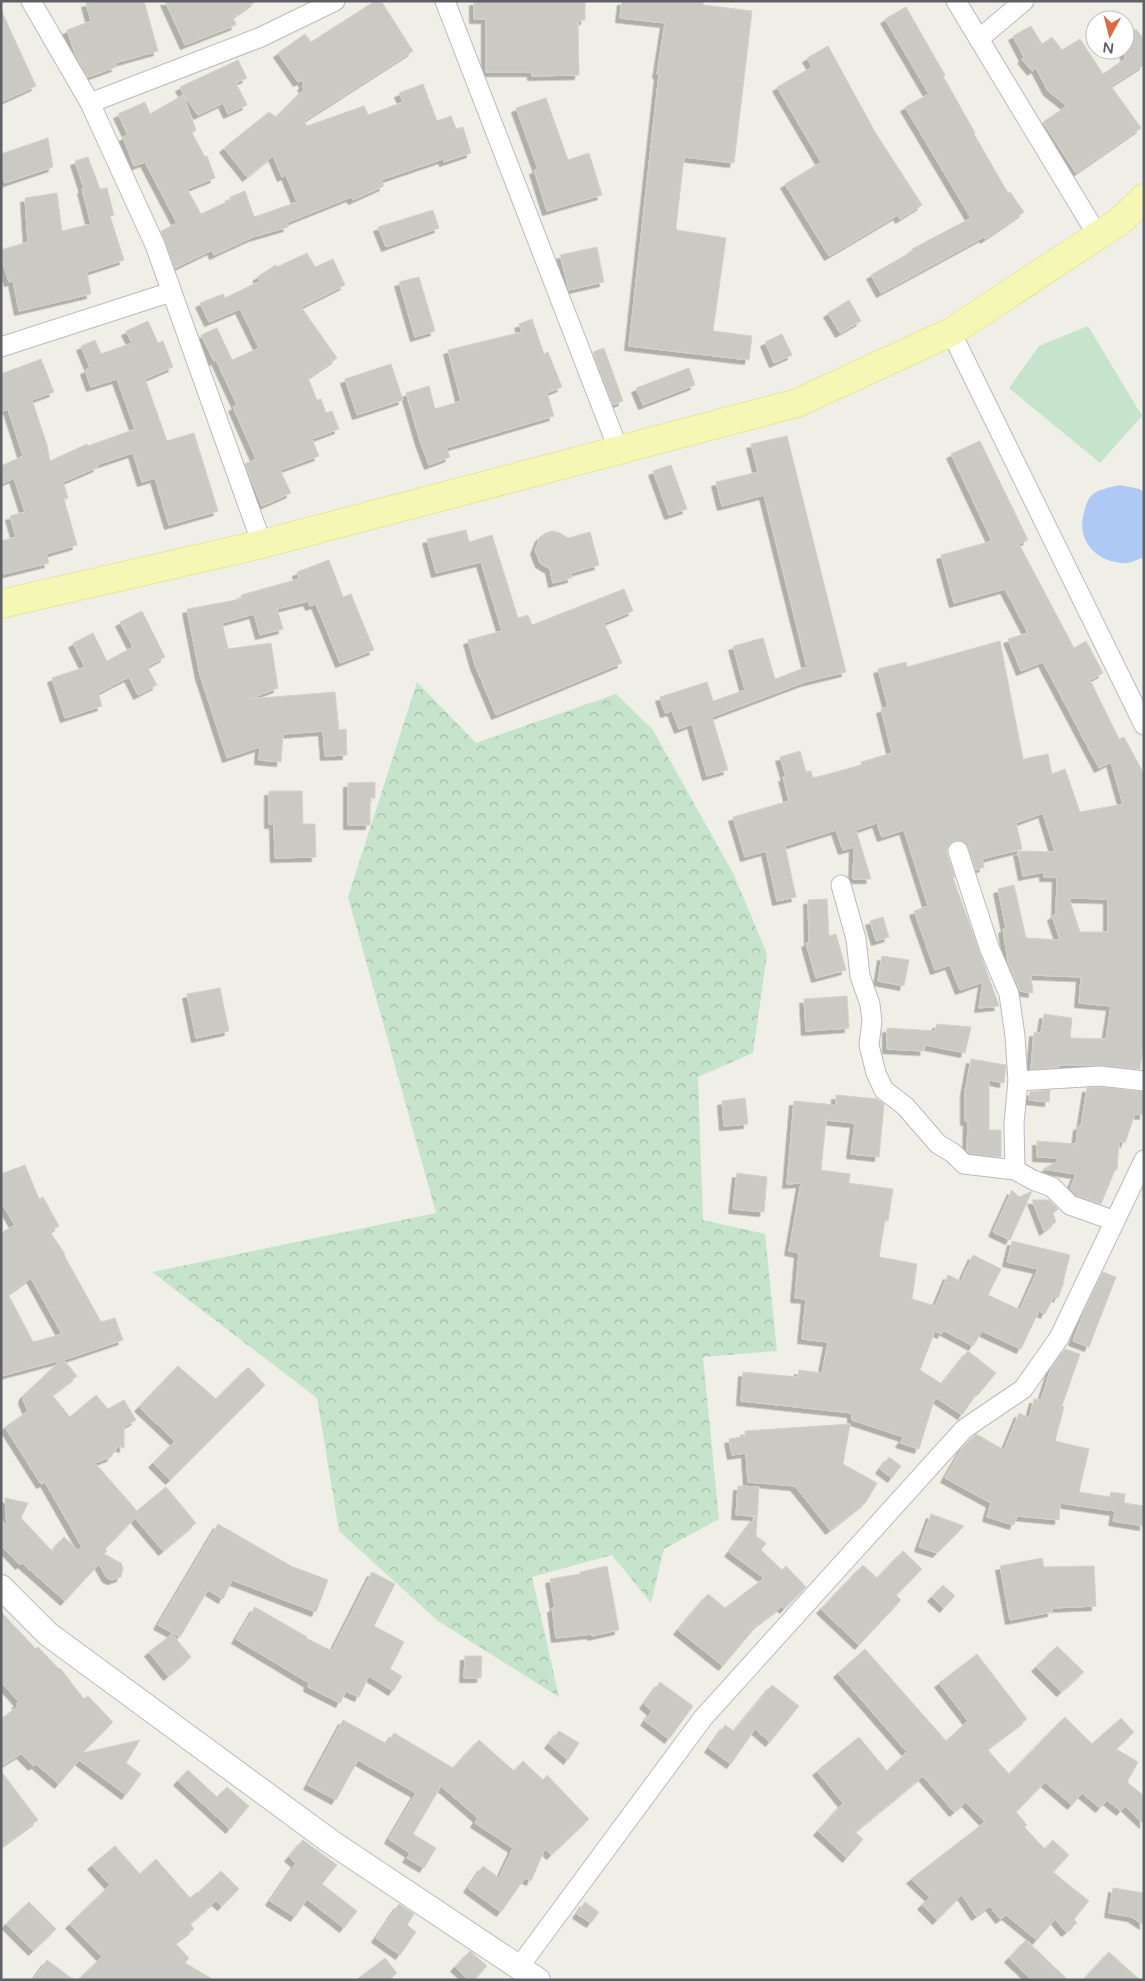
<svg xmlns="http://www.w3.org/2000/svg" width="1145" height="1981" font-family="'Varela Round',sans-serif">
<defs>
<pattern id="forest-crowns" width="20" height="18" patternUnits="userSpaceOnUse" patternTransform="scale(1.25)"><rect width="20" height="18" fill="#c6e4cc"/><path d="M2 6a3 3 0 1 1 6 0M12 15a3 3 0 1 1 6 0" fill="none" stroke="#a4bca9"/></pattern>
<filter id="shadow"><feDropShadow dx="-4.5" dy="4.5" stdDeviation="0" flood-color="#0004"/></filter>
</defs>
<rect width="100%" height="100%" fill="#efefe7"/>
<polygon fill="#c6e4cc" points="1088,326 1142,416 1100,463 1009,388 1039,346"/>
<polygon fill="url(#forest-crowns)" points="417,682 476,743 616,694 653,730 733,873 767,954 753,1053 698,1077 703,1220 765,1234 777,1351 703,1357 719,1519 664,1549 651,1603 612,1555 532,1577 559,1697 438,1621 339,1531 317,1398 152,1272 436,1213 348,897"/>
<path fill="#afc9f7" d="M1120,485L1140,489L1144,493V557C1137,560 1129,564 1122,563C1097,561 1078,542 1083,517C1084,511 1087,500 1091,496C1098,489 1111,487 1120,485Z"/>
<g fill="#cbc9c4" stroke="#d3d2c6" fill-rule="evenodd" filter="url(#shadow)">
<polygon points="94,1 144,1 158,51 115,63 116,67 88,77 76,56 67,30 91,21 86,3"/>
<polygon points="165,1 256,1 233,17 236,25 185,45"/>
<polygon points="375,1 381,1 413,51 304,121 307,126 364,106 368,115 403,102 399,93 423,84 437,121 451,116 456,129 463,127 471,153 444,162 443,159 381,180 384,186 353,200 351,197 286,223 288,227 253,237 214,255 212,250 175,268 161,231 177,223 145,162 134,166 123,137 128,135 118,114 145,102 150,114 183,95 196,130 192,133 205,157 207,156 215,178 187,189 201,214 231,200 230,197 245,191 254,217 297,202 286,175 282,177 273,156 247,177 224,148 269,112 276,117 304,89 302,86 304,84 302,80 298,82 278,53 305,34 311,42"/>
<polygon points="474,1 585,1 585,20 578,20 579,75 532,76 532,72 486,72 486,19 474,19"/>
<polygon points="622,1 703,1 703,5 752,11 734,163 684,157 676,227 677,230 726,238 713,331 752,336 749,360 629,346 659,74 657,74 665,23 620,18"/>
<polygon points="906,7 945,75 943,76 975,133 974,134 1008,193 1010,192 1024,212 985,239 984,237 881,293 871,275 913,251 912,249 971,218 905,107 929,94 885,19"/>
<polygon points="1,10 36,86 1,102"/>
<polygon points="1031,26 1042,44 1052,37 1062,50 1080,39 1103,74 1125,59 1125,37 1136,29 1144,39 1144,65 1111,86 1141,128 1076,173 1043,122 1067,106 1048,91 1036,68 1032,71 1022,59 1024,57 1013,36"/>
<polygon points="828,46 875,132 922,205 900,219 898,215 829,256 785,184 821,162 777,87 812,67 807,58"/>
<polygon points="238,60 247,78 236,83 247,105 228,114 223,103 198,115 187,100 180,87"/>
<polygon points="546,98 568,160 589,153 602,195 547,211 534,170 538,169 516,108"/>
<polygon points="48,138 53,167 5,183 1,173 1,154"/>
<polygon points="88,157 100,189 107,188 114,215 110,216 124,260 87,272 91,294 19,311 13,281 9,282 1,257 1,250 28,242 25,198 57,193 62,231 91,224 82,189 84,189 75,161"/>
<polygon points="433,210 439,228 386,247 378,227"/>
<polygon points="597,247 604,282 569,290 560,255"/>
<polygon points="307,253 315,267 333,259 345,285 301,307 337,358 308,378 317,400 321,399 326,413 332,411 339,429 312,439 319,456 280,470 291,493 262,506 245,464 256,459 233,407 237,405 216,360 214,361 201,335 217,328 232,360 259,348 240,309 209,322 200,303 223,294 225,298 260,281 257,277 276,265 277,267"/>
<polygon points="419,277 435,331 415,337 399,282"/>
<polygon points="849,300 861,321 840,333 828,313"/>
<polygon points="532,319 544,354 548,352 562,387 547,393 554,416 446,448 450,457 429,465 420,441 406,393 429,386 435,409 461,401 448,350 522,332 519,324"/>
<polygon points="148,321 158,343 163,341 173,367 145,379 167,441 194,433 218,511 169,525 155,478 142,482 133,453 97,465 98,467 63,482 68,498 64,499 77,545 46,554 49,563 4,574 1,564 1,541 16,537 10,516 25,512 14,478 1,484 1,466 23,456 8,409 1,412 1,374 41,359 54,392 32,400 47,445 50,461 87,444 88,446 135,429 117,379 91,387 85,370 90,368 81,346 95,340 101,354 132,343 126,331"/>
<polygon points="782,334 792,355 774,363 765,342"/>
<polygon points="604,348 623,401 613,405 593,352"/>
<polygon points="391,364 403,400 357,415 345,379"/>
<polygon points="689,368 695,385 643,405 636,388"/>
<polygon points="787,436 846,672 805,682 712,717 728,770 707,776 692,724 679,729 672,711 665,713 660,697 707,682 713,701 745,690 733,646 763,638 775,679 807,667 764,495 722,506 716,482 758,472 751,444"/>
<path d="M980,441L1028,540L1019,544L1074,648L1086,641L1103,673L1090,680L1119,739L1124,737L1144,774V1037L1140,1069L1099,1065H1060L1059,1067L1031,1069L1034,1032L1041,1033L1044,1014L1072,1018L1070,1038L1106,1039L1111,1006L1079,1003L1081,977L1031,975L1033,993L1020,991L1008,962L1003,929L1006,928L998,889L1014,885L1026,938L1060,940L1052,916L1056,914L1057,877H1044V872L1023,876L1018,851L1055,852L1043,813L1016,823L1022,849L982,859L984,867L976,870L968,847L961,840H954L947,848V854L955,877L953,878L999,1006L979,1008L983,982L960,990L950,965L935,970L914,911L928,906L904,830L882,837L877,823L856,830L871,879H853L854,847L843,850L836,830L785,846L796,897L777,901L766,851L745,857L733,817L789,801L783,777H786L780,757L800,751L806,772L811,771L813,778L862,765L861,762L892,753L881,709L888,707L878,669L906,662L907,667L1000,641L1023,759L1048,754L1052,774L1065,769L1080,812L1123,804L1111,762L1099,768L1043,662L1021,671L1008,639L1028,633L1005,589L954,603L941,555L992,541L951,454ZM1069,898L1108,899V932H1080Z"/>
<polygon points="671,465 687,509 669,515 653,471"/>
<polygon points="466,530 469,542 492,535 518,618 528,615 532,625 624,589 633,611 604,623 622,663 496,715 475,665 468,640 502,631 481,562 436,573 427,539"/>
<polygon points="553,531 560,533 568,538 590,532 599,565 571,573 572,578 553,583 550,569 540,563 535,550 540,537 546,533"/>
<polygon points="329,560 343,597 351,594 374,650 340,663 316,604 310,606 308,601 277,609 283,629 260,635 254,614 222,623 228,649 271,643 278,688 249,699 335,692 339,730 346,729 347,755 325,756 323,731 283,734 281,762 259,760 260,747 227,758 200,675 187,609 242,599 241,595 299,579 297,572"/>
<polygon points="142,611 165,657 147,667 157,685 138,695 129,677 98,693 102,706 65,718 52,678 85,667 73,643 93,633 107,661 133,647 120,622"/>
<polygon points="375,782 375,798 370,798 370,825 348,825 348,783"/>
<polygon points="269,791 302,791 303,824 315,824 316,857 275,858 274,824 269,824"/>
<polygon points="827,899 829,936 836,934 846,970 816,978 806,943 809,942 808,900"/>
<polygon points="883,917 889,937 876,941 870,921"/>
<polygon points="882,956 909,960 904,986 878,981"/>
<polygon points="220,988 229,1031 196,1038 187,994"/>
<polygon points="847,996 849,1028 806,1031 804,999"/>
<polygon points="937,1024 971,1027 965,1053 925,1045 924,1051 887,1049 887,1028 935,1031"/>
<polygon points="971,1059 1006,1065 1004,1083 989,1080 989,1130 1001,1130 1001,1157 969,1153 967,1151 968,1121 965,1121 965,1091"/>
<polygon points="1100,1087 1144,1092 1144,1115 1135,1114 1125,1143 1119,1141 1117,1170 1115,1170 1101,1204 1076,1195 1070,1189 1076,1174 1043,1169 1057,1162 1058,1158 1037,1157 1037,1141 1076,1144 1078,1126 1081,1126 1087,1088"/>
<polygon points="1050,1090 1049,1102 1029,1100 1030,1092"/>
<polygon points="836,1095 877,1099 884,1104 879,1157 851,1154 855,1123 826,1120 821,1170 850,1174 849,1183 893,1189 888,1221 885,1220 879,1257 917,1264 912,1299 935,1306 948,1275 961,1281 973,1255 1001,1269 988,1295 1020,1310 1038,1269 1007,1262 1012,1241 1070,1255 1063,1282 1064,1282 1058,1298 1054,1296 1045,1314 1039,1311 1021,1349 982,1331 973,1346 943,1330 942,1334 935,1331 920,1370 942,1384 968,1351 996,1373 981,1391 979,1390 962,1415 935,1397 919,1449 900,1443 904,1437 852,1420 852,1413 741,1401 743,1372 798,1377 799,1370 822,1373 828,1342 802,1339 806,1299 795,1298 799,1253 789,1251 801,1183 787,1184 794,1101 836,1105"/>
<polygon points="745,1098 748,1124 724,1126 722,1101"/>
<path d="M25,1165L39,1199L43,1197L59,1226L50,1232L65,1254L64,1255L101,1322L115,1318L123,1340L64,1360L77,1376L52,1395L70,1417L96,1395L108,1409L124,1400L136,1420L124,1427V1448L118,1446L111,1457L95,1463L137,1511L166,1487L196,1523L163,1551L135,1518L105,1549L107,1551L104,1554L121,1563L123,1568L121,1577L112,1580L107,1578L99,1564L65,1601L22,1563L20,1565L1,1545V1519L7,1527L5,1498L28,1503L21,1518L52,1551L64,1537L78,1550L82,1547L45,1482L41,1484L5,1427L28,1411L23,1400L24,1395L61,1360L1,1376V1233L15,1225L1,1202V1174ZM31,1278L62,1334L33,1342L8,1294Z"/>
<polygon points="737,1173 767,1177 764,1212 733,1209"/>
<polygon points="1012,1190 1019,1197 1032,1191 1010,1240 993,1232"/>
<polygon points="1032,1200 1049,1200 1058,1209 1053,1213 1056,1222 1044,1231"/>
<polygon points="1103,1272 1116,1277 1089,1347 1073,1341 1085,1309"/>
<polygon points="1065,1349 1080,1354 1062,1406 1064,1407 1055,1441 1089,1449 1079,1492 1110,1497 1111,1492 1125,1494 1124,1503 1144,1506 1144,1526 1113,1521 1115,1511 1060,1503 1059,1520 1017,1516 1014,1525 987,1517 991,1503 945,1478 963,1447 976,1434 1004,1450 1019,1413 1029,1418 1034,1399 1041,1400 1051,1368"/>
<polygon points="178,1366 216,1399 248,1367 265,1385 170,1480 153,1463 175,1441 139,1407"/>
<polygon points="850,1424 843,1464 877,1483 866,1502 830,1530 795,1486 748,1482 746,1453 732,1455 729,1439 745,1436 745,1431"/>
<polygon points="889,1457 901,1466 892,1478 880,1469"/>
<polygon points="738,1486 759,1487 756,1536 766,1543 761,1550 782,1570 786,1566 806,1587 784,1609 782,1606 758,1624 723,1666 678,1630 708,1594 725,1608 764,1578 729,1552 756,1516 736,1515"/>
<polygon points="931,1514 964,1526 937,1553 919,1547"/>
<polygon points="218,1524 291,1566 328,1580 316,1612 232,1580 223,1599 208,1590 180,1637 158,1625"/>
<polygon points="903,1551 922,1569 896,1595 901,1600 859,1645 821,1609 863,1565 877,1578"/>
<polygon points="1042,1558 1044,1567 1094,1566 1096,1606 1052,1608 1052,1612 1010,1620 1000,1566"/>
<polygon points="607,1566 619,1630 592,1636 592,1634 556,1638 552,1608 555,1607 550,1579 580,1574 580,1572"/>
<polygon points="372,1572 395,1584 374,1626 404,1642 390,1669 402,1676 393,1691 369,1676 359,1697 346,1691 340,1703 308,1687 309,1683 236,1639 255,1607 307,1637 306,1638 332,1651"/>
<polygon points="943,1585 955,1596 944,1608 932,1597"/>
<polygon points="1,1612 36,1649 38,1647 59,1669 60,1668 84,1699 88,1696 113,1722 82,1753 140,1740 126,1763 141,1774 126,1795 79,1760 59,1784 36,1764 33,1766 21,1754 1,1766 1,1719 18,1706 16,1704 19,1702 1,1682"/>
<polygon points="172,1634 191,1657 168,1676 149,1652"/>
<polygon points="1057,1646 1084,1672 1061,1692 1036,1667"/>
<polygon points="865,1649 946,1741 968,1721 939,1683 977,1654 1027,1719 987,1749 1009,1774 1065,1717 1092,1744 1121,1718 1134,1732 1116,1749 1138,1762 1127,1782 1144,1796 1144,1824 1125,1806 1121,1811 1107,1800 1100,1808 1082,1793 1072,1805 1045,1782 1016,1812 1027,1825 1024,1827 1045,1849 1053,1840 1069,1855 1053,1872 1089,1901 1074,1919 1077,1923 1066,1932 1055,1919 1037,1940 1006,1915 1000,1919 990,1906 976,1916 962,1895 937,1920 922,1905 930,1897 911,1879 985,1822 966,1802 954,1812 923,1776 855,1832 863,1839 847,1858 818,1831 843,1803 817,1771 859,1737 887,1771 907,1752 838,1673"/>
<polygon points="465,1656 482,1656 481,1678 464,1678"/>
<polygon points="660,1682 693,1706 669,1739 645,1721 652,1711 644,1704"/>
<polygon points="772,1685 799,1706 770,1742 755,1729 731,1764 709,1748 725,1725 734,1731"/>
<polygon points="343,1720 387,1744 394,1733 453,1768 479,1740 514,1771 523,1761 543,1780 547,1775 589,1819 551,1855 545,1849 531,1881 525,1878 501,1912 468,1888 483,1866 499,1878 513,1848 475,1823 478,1818 441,1786 413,1834 436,1848 424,1868 407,1858 410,1853 389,1839 416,1793 358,1760 336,1800 308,1785"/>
<polygon points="559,1731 579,1743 568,1760 549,1744"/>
<polygon points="188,1770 217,1797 227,1787 249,1806 230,1829 178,1781"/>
<polygon points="1,1771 38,1820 1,1847"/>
<polygon points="303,1840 337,1865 322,1884 357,1911 344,1928 307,1899 295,1917 270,1901 296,1863 289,1857"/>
<polygon points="115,1846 140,1874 156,1859 190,1898 197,1892 198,1893 221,1871 239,1889 222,1906 216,1901 190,1924 194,1929 175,1943 189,1958 185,1963 214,1980 78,1980 102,1957 70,1924 110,1885 92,1865"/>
<polygon points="1113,1888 1144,1893 1144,1925 1132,1917 1109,1913"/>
<polygon points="29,1902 56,1929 33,1951 6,1924"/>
<polygon points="585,1902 599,1912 591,1923 577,1914"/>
<polygon points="399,1904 414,1914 407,1925 416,1932 400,1955 376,1938"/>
<polygon points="1026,1940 1068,1980 1032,1980 1009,1958"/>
<polygon points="470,1951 487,1966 474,1980 469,1980 455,1967"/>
<polygon points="1109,1952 1140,1980 1083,1980"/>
<polygon points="385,1958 397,1973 389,1980 356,1980"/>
<polygon points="47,1960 74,1980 33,1980"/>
</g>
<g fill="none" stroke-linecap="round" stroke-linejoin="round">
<g stroke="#b9babf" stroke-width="21">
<g id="minor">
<polyline points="31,1 90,103 155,245 262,544"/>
<polyline points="445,1 619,451"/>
<polyline points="956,1 1098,236"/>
<polyline points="979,39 1024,1"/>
<polyline points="90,103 261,37 335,1"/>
<polyline points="951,332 1144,725"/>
<polyline points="1,347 171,292"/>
<polyline points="958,851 989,947 1009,994 1015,1036 1018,1081 1014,1123 1015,1170"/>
<polyline points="841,885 856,939 860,976 870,1004 872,1021 869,1045 876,1073 884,1090 905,1106 938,1144 953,1153 964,1164 1015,1170 1033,1180 1052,1187 1070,1205 1115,1221"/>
<polyline points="1018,1081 1100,1076 1144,1081"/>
<polyline points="519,1967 703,1718 964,1429 1023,1389 1059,1338 1144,1160"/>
</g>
</g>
<g stroke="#b9babf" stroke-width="26">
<polyline id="tertiary" points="1,1587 48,1634 331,1842 538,1980"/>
</g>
<g stroke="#e4da6b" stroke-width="29">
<polyline id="primary" points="1,604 262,544 797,403 951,332 1120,221 1144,198"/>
</g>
<use href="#minor" stroke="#fff" stroke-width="19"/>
<use href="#tertiary" stroke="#fff" stroke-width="24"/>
<use href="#primary" stroke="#f5f7b4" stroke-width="28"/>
</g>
<rect width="1145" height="1981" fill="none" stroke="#5e6066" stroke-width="5"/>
<g transform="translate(1110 35) rotate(187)"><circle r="24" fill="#ffffff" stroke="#bfbfc2"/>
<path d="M0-4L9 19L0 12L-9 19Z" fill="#d96c43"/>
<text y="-8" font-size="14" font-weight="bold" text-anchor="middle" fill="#5e6066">N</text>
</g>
</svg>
